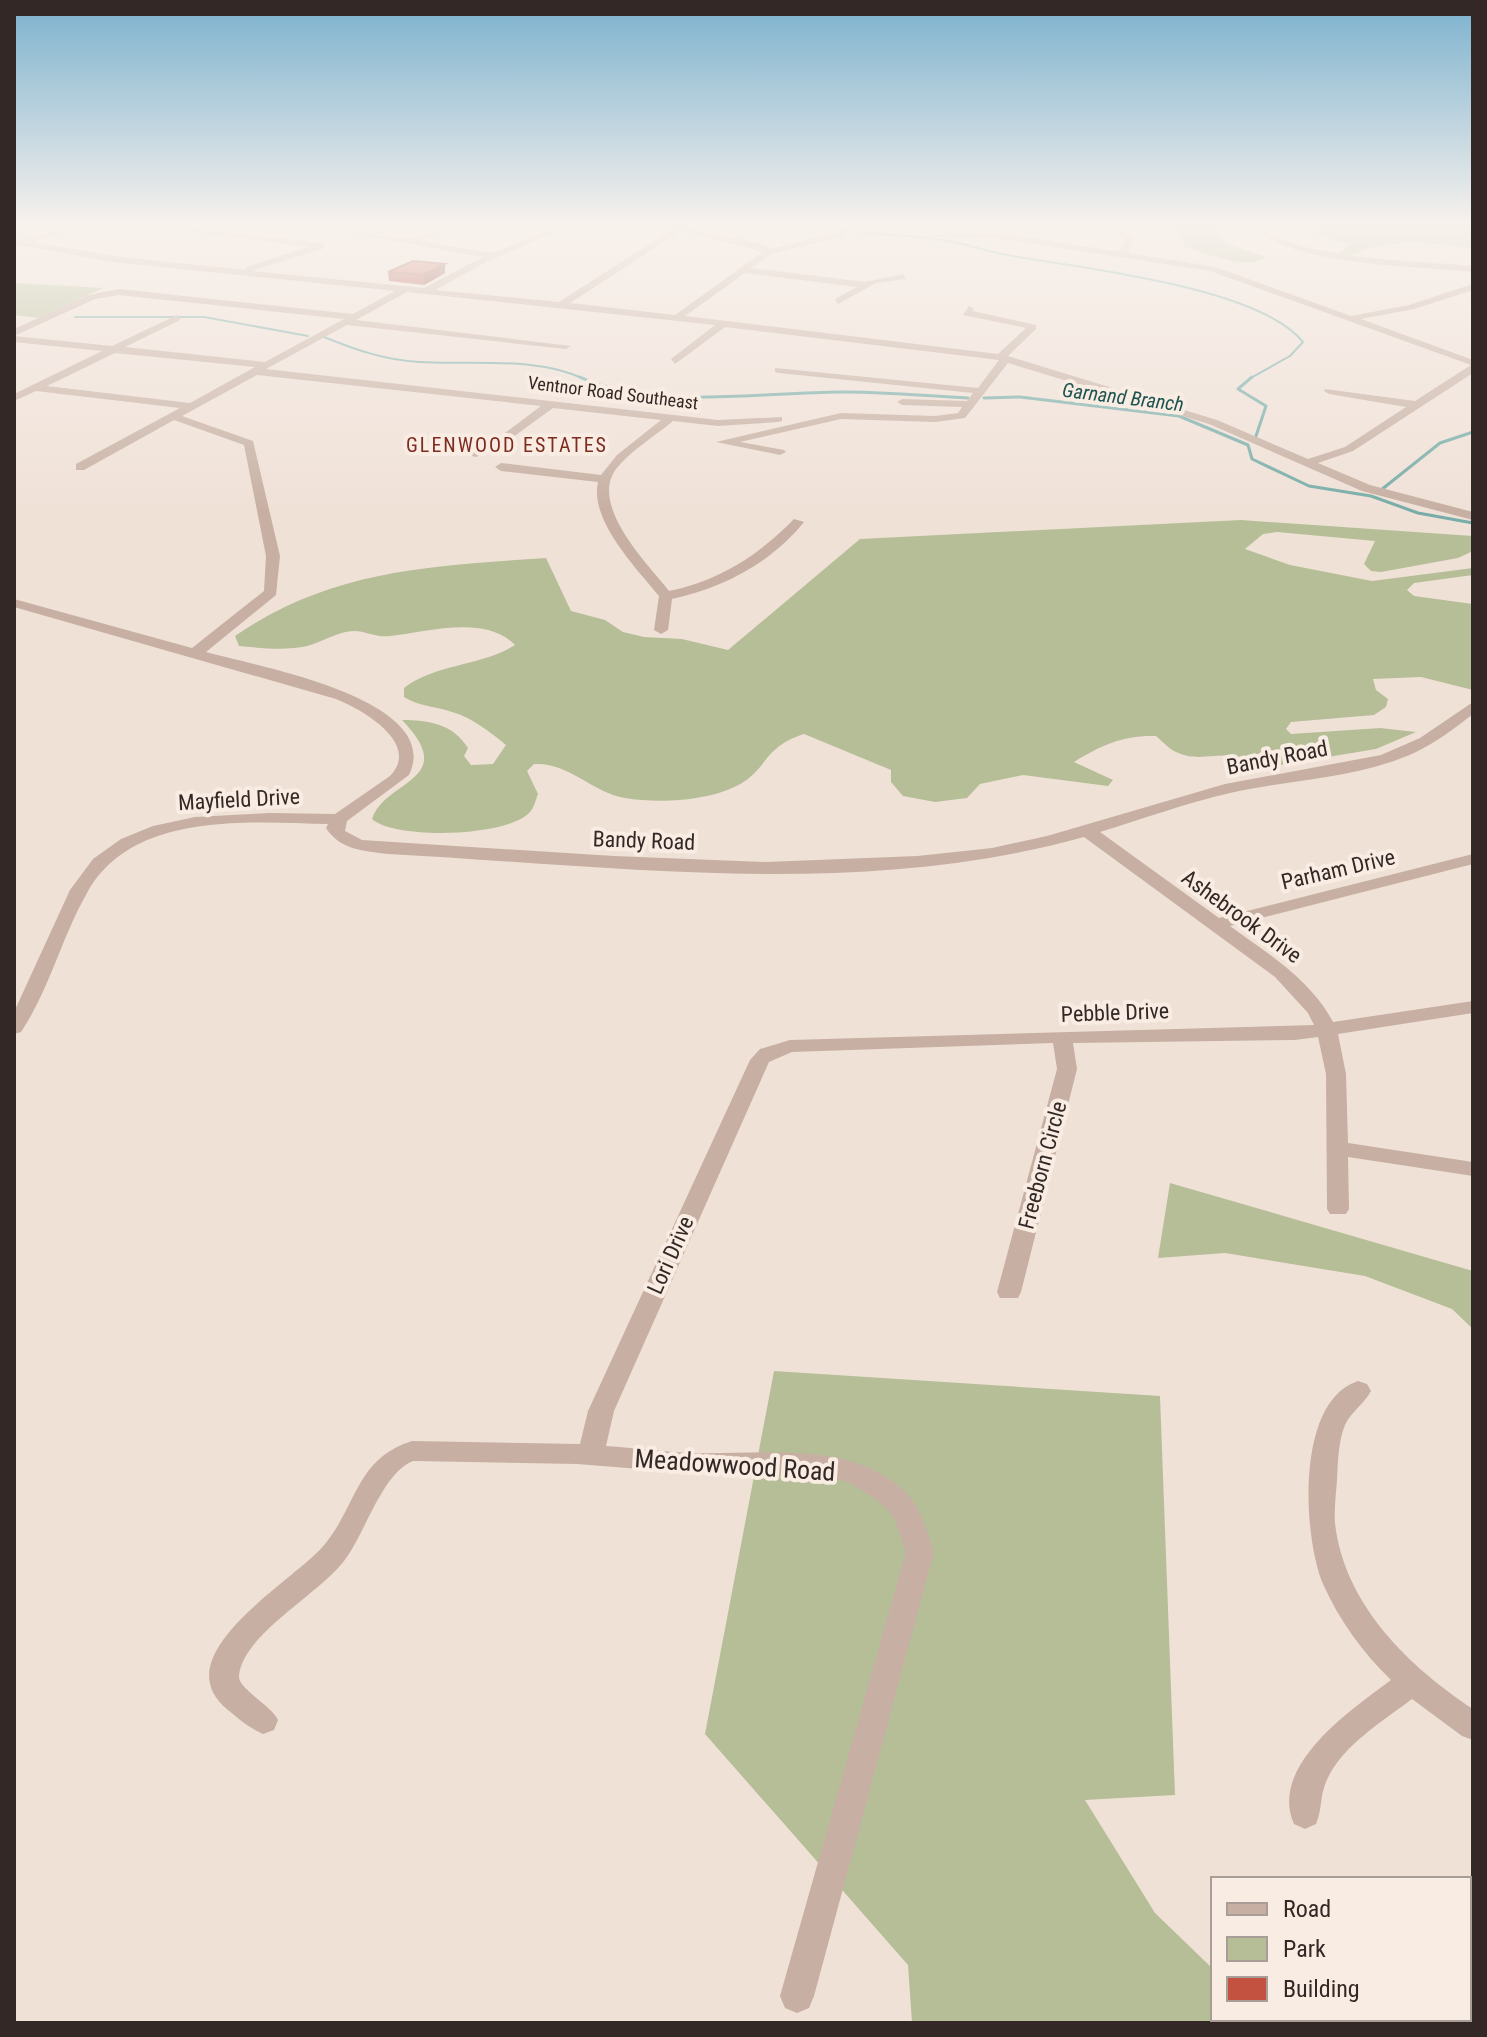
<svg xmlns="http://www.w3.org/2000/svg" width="1487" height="2037" font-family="'Roboto Condensed',sans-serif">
<rect width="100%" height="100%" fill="#f0e1d7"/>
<g fill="#b6be98">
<path d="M1176,226H1216L1217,234L1230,245L1266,257C1246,271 1207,254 1185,247Z"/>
<path d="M1324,226H1473V249C1443,243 1405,239 1375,247C1358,251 1357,256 1338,254L1350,244L1315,235Z"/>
<polygon points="14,283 103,288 39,318 14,315"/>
<path d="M1241,520L1473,536V551L1458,558L1381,572L1371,571L1364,564L1375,541L1277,532L1263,534L1245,549L1290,565L1372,581L1473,568V575L1414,583L1407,590L1414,596L1473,604V690L1421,677L1373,679L1376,690L1388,699L1386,707L1374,715L1291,722L1286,729L1291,734L1380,728L1416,732L1376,749L1262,768C1225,743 1206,766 1176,752C1169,749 1162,741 1156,736C1124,735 1101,745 1074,762L1113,780L1108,786L1023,775L980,784L967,798L935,802L903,796L891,782V770L804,734C764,747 768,767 742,783C712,801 659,804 625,798C591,792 569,762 534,764L527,771L538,794C536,799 534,808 530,812C508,837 395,840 372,819C385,779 461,781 402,720C429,720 453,724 468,748L464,756L471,765L493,764L506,745C490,732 473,718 452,712C435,706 420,707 404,697V688C434,664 482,666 515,645C485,614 427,632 390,636C377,638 366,631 354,631C339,631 322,642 307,646C286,651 261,648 239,646L235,636C332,569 432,566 546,558L571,611L605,620L623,632L644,637L682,639L728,650L860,539Z"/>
<polygon points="1170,1183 1473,1271 1473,1329 1452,1309 1365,1276 1225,1253 1158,1258"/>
<polygon points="774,1371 1160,1396 1175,1795 1085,1800 1155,1913 1213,1969 1213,2019 1264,2019 1268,2023 912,2023 908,1965 705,1734"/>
</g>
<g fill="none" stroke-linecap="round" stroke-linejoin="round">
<g stroke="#77aca8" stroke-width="2">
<polyline points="828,226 849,231"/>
<path d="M856,232C888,235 922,236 954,242C976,247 997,254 1019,257C1088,269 1260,288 1303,342L1290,356L1249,379"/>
<polyline points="75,317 204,317 308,336"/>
<path d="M324,337C356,350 385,360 419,362C471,365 536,356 584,379"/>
</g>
<g stroke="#77aca8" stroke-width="3">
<path d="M580,377C651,412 767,391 846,392C887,392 927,396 968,398"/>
<polyline points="1252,377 1238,389 1266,406 1256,436"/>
<polyline points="984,398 1020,397 1179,416 1248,445 1252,459 1309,486 1371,496 1418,513 1473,523"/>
<polyline points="1381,490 1440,443 1473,432"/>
</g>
<g fill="#c7b0a3" fill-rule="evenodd">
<path d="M75,226H89L33,242L112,256L245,270L246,267L308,247L146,226H172L322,243L325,248L252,271L424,288L483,257L312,226C344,226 375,238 406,239C422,239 437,226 454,226L419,241L492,253L558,226H570L488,261L435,290L559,302L673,229L667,226H682L766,245L770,249L843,231L846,236L771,254L751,268L865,282L903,274L906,279L876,283L838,304L835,299L857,287L745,273L685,316L998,354L1026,328L963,315L969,306L974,309L972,311L1036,325V329L1008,356L1217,420L1308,459L1345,447L1406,407L1329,394L1324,391L1325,389L1415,401L1471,365L1210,271L1001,239L916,235L1001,233L1120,252L1125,241L1113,226H1121L1133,241L1128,253L1215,267L1351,316L1409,305L1473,284V290L1414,309L1361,319L1473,360V373L1353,451L1318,463L1370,485L1473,512V520L1362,491L1209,424L1008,363L965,418L935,422L841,419L740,442L784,450L786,452L780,455L716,442L841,413L935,416L958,413L962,407L902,405L897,402L902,399L967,401L973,393L779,373L775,372V368L978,388L999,360L725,327L675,364L671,359L715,325L407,292L356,320L571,346L566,349L347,325L266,369L718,420L782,417V421L778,422L718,426L673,421C654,437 631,450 616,469C589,506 648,564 669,591C719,581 759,555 794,519L804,522C771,563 723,588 672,599L668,630L661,634L654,630L659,596C637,569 589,520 598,482L501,471L495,467L501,463L601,475L617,455L661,420L553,408L505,443L476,457L472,456V452L497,439L541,406L257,375L182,416L253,441L280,556L276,595L206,652C251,665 446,698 409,775L347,821L345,831L362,840L614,856L766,862L917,856L992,848L1047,836L1225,784L1381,755L1420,738L1473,702V714C1455,728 1437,742 1416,752C1358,779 1291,779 1230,793C1186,803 1143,819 1100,832L1219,918L1473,854V864L1230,926C1267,953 1311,980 1333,1022L1473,1001V1013L1338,1034L1346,1074L1348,1143L1473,1162V1176L1348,1157L1349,1209L1346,1214H1330L1327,1209L1326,1074L1318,1037L1295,1040L1073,1043L1077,1069L1021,1292L1018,1298H1000L997,1292L1057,1069L1053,1043L792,1052L769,1062L614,1411L606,1446C635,1448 663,1452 692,1453C759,1455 845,1440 900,1487C920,1503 926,1529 934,1552L814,1996L809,2008L797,2013L785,2008L780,1996L906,1552L894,1518L881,1503L850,1483L836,1479L801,1474L690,1473L577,1464L413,1461C382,1473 365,1534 344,1561C318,1595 242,1635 239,1676C238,1689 271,1705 278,1720L274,1730L263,1734C249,1728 239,1719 228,1710C160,1655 295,1581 325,1544C358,1503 356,1459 412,1441L580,1444L588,1411L750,1060L760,1049L790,1040L1314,1025L1308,1013L1275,977L1084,837C859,900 617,866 388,854C364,851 340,850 326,828L328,824C248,822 132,811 87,893C61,938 50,989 21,1032L14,1034V1012L70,890L93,859L121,839L153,826L195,817L270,813L335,814L390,776C422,743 361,709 336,699L14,607V599L192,648L264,591L266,556L244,445L174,420L84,470H76V464L180,408L36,391L14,401V394L102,351L14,342V336L112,346L177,315L180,320L125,347L265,362L344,319L119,295L95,299L14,336V329L89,295L119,289L353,314L395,291L112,262L14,244V238L23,240ZM681,231L763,252L675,315L570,303ZM115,353L255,367L190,403L47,386Z"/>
<path d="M1254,226H1263C1292,260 1426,261 1473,266V272C1421,266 1286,266 1254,226Z"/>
<path d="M1358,1381L1367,1384L1371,1391C1364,1404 1351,1412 1345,1425C1338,1442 1338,1462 1337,1480C1336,1494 1334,1509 1335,1523C1344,1604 1408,1666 1473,1709V1740L1462,1736L1412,1699C1382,1722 1341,1746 1326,1782C1320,1796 1322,1810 1316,1824L1305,1829L1294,1824C1268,1766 1352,1709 1391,1680C1363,1653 1339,1620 1323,1584C1303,1537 1295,1401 1358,1381Z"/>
</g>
</g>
<polygon fill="#a84738" points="388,272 445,273 424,285 389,281"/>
<polygon fill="#88392e" points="445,264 445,273 424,285 423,275"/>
<polygon fill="#c35241" stroke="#88392e" stroke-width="2" points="413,261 445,264 423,275 388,272"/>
<linearGradient id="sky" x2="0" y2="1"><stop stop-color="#7bb1ce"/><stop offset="0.44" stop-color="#f8f2ed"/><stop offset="1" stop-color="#f8f2ed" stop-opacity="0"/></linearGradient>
<rect width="1487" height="511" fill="url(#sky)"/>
<g text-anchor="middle" stroke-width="8" stroke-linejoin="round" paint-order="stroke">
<g font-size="18" fill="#332825" stroke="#f8ece3">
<text transform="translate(613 393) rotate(7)" y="6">Ventnor Road Southeast</text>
</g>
<g font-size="20" font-style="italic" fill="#1c5350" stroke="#f8ece3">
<text transform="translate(1123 397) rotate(7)" y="7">Garnand Branch</text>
</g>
<g font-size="20" letter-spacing="2" fill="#7f2c20" stroke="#f8ece3">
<text x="507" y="452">GLENWOOD ESTATES</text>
</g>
<g font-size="22" fill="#332825" stroke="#f8ece3">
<text transform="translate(1277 757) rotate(-11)" y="8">Bandy Road</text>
<text transform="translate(239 799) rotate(-3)" y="8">Mayfield Drive</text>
<text transform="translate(644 840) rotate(2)" y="8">Bandy Road</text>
<text transform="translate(1338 869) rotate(-13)" y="8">Parham Drive</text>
<text transform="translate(1242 916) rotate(36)" y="8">Ashebrook Drive</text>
<text transform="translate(1115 1012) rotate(-2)" y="8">Pebble Drive</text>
<text transform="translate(1042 1165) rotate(-75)" y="8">Freeborn Circle</text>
<text transform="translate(670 1255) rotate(-66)" y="8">Lori Drive</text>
</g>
<g font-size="26" fill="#332825" stroke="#f8ece3">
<text transform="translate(735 1465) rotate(4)" y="9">Meadowwood Road</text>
</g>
</g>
<rect width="1487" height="2037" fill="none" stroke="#332825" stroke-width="32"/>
<rect x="1211" y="1877" width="260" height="144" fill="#f8ece3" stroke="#a99e97" stroke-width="2"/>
<rect x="1227" y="1903" width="40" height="12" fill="#c7b0a3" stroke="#a99e97" stroke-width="2"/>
<text x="1283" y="1917" font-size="24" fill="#332825">Road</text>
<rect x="1227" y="1937" width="40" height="24" fill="#b6be98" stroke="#a99e97" stroke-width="2"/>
<text x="1283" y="1957" font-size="24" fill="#332825">Park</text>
<rect x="1227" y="1977" width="40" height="24" fill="#c35241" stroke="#a99e97" stroke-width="2"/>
<text x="1283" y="1997" font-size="24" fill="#332825">Building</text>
</svg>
